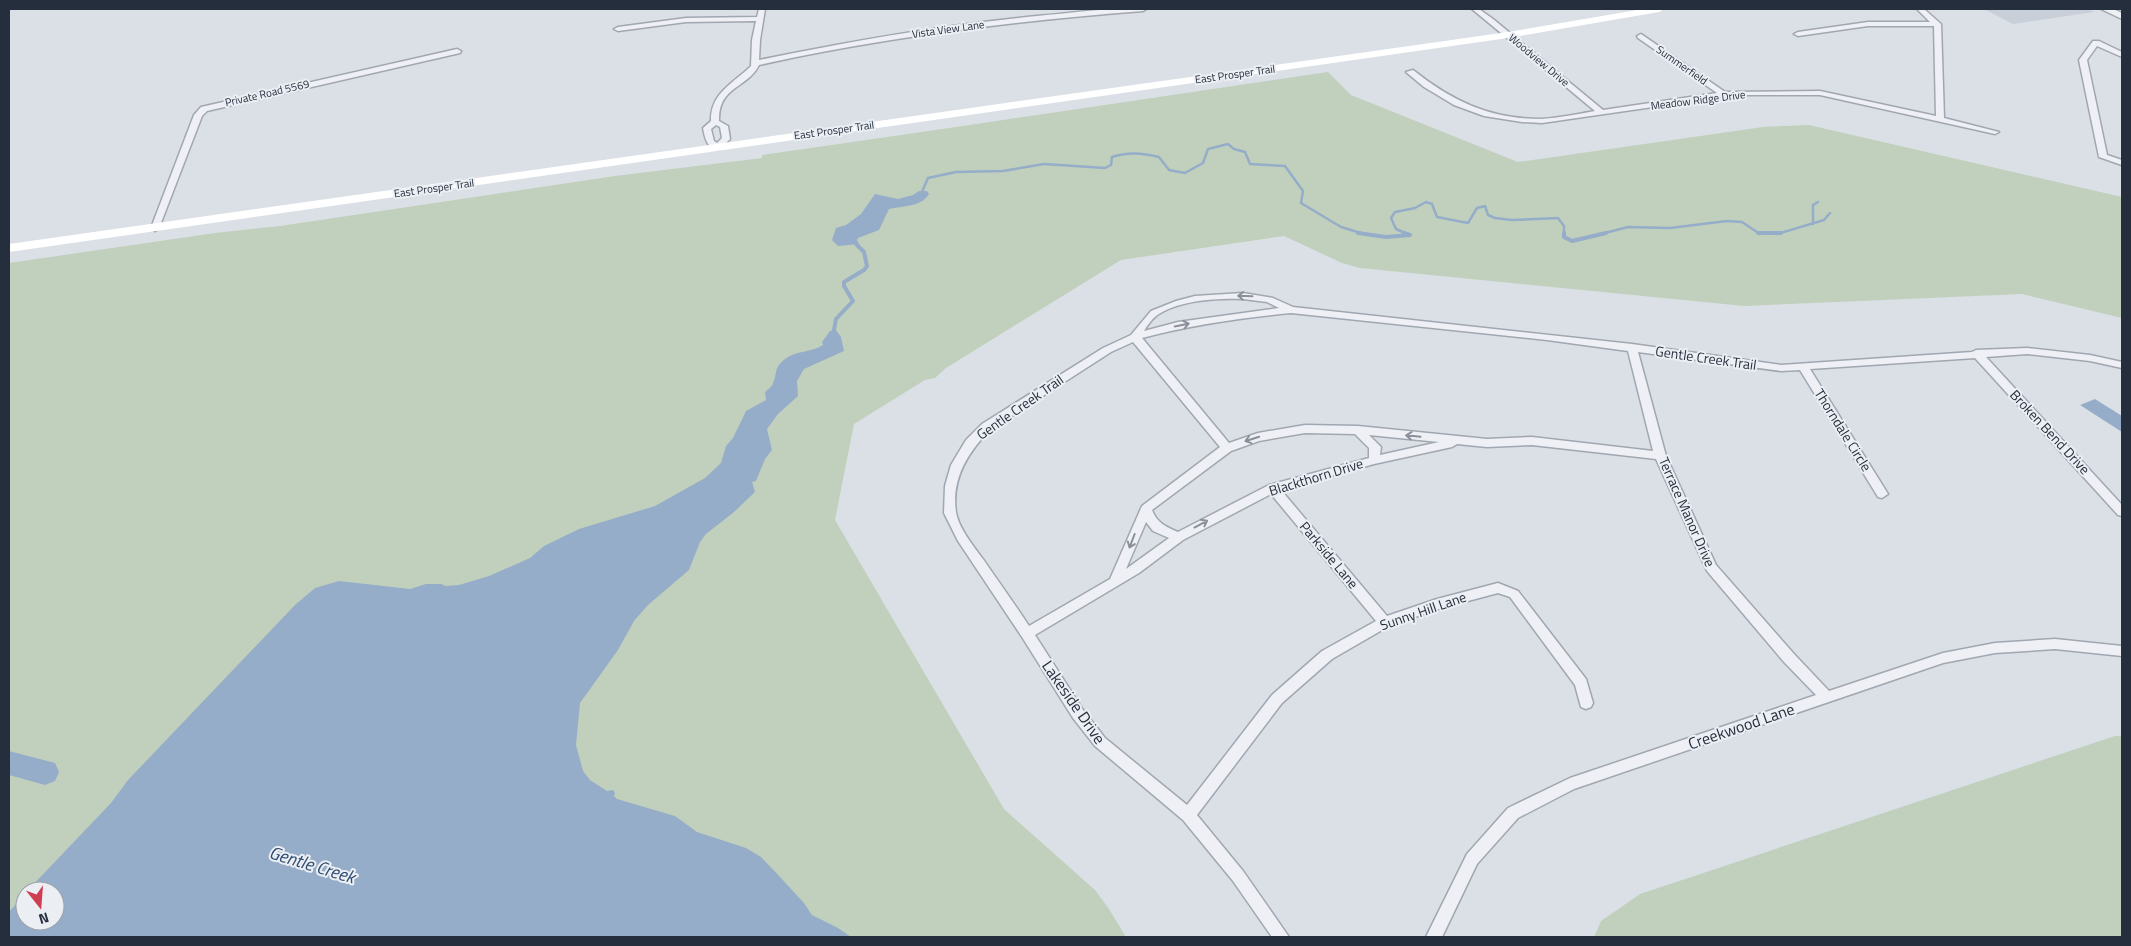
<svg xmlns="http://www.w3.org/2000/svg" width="2131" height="946" font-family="'Titillium Web',sans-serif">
<rect width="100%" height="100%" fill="#dbe0e6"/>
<polygon fill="#c9cfd8" points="1984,9 2088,9 2094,12 2013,24"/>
<g fill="#c1d0bc" fill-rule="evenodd">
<path d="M1328,72L1351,95L1518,162L1763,127L1809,125L2122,197V318L2022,294L1744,306L1360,268L1342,263L1284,236L1121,260L946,368L935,378L925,380L854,424L835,520L1004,809L1095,890L1109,909L1126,937H9V263L215,233L280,226L615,176L762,158V155C952,128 1136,100 1328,72ZM25,891H55V921H25Z"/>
<polygon points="2115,736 2122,736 2122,937 1594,937 1601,921 1640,894"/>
</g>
<g fill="#95adc8">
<path d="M919,191H927L929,194C921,207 903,206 889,209L879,230L858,238L857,240L859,244L838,246L832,240L836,228L846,225L861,214L875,194L898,199L913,195Z"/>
<path d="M836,330L841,337L844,351L804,369L797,381L798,396L778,414L767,429L772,450L765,459L756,481L752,482L755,492L734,512L706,534L700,542L689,570L648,605L634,621L618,650L580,703L576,745L583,771L590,780L607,791L613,790L615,793L614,796L617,799L675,816L697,832L746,848L761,857L781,878L804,903L812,915L838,928L851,937H9V912L25,894V921H55V891H27L111,803L128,780L295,605L315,588L339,581L410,589L426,584H441L446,586L459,585L489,576L530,558L544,546L579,529L655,506L705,478L721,463L726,446L733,438L746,411L766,400L765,392C768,389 772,387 773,383C778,373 773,368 785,359C796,350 811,353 823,345L822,342L830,331Z"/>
<polygon points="2095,399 2122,416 2122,432 2080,405"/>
</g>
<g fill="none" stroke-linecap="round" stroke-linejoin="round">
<g stroke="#95adc8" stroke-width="2.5">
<path d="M921,194L928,178L956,172L1003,171L1044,164L1105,168L1111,165L1112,157C1126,152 1144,153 1159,157L1169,170L1185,173L1203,163L1208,149L1228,144L1234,149L1245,152L1250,164L1285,166L1303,191L1301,203L1341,227L1364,234"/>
<polyline points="1813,224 1813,205 1818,202"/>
<polyline points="1407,234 1396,229 1391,218 1395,212 1415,208 1426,202 1432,204 1437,217 1468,223 1477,208 1485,206 1488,215 1495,218 1512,220 1558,218 1564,226 1564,234"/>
<polyline points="1601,234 1628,227 1670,228 1727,221 1742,222 1760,234"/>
<polyline points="1777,234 1824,220 1830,213"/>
</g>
<g stroke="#95adc8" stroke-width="4">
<polyline points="1358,233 1386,237 1410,235 1404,233"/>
<polyline points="1564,233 1564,237 1572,241 1606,233"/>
<polyline points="1758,233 1781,233"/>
<polyline points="833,335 836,319 853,301 844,286 844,282 864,270 867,266 864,252 855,243"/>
</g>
<polygon fill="#95adc8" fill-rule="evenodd" points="9,751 55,763 59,772 55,781 45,785 9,775"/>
<g stroke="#a1a7b0" stroke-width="3">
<g id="minor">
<path d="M759,9H765L760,40L759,60C851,41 943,25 1037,16C1073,13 1110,7 1146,9L1143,11C1013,21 886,37 759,65C747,89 718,86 719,121L728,126L730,139L720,149C707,150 705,138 703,128L711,121C710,93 734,83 751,66L752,40L756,21L686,22L618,31L614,29L618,27L686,18L757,17ZM716,125L720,127L722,138L717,143L714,141L711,129Z"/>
<path d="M1472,9H1479L1493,19L1603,110L1717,93L1638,38L1637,36L1641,34L1725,92L1820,91L1936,116L1934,26H1868L1798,36L1794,34L1798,32L1868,22H1930L1917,9H1924L1941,24L1944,118L1999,132L1995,134L1820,95H1736L1542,123L1522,122L1484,116L1454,105L1424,87L1406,72L1413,70C1452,101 1490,119 1541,119C1559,118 1577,114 1595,111Z"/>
<polygon points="2093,41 2099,41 2122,52 2122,57 2097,46 2087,60 2107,155 2122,160 2122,165 2099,157 2079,60"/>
<polygon points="457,49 461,51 460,53 207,111 202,116 159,228 155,231 151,228 194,115 201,107"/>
<path d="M1243,293L1273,298L1293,307L1632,344L1781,365L1972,352L1976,350L2027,348L2090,355L2122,362V368L2090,361L2027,354L1986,357L2122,505V516L2118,515L1975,358L1810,369L1888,494L1882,498L1878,497L1800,370L1781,371L1638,352L1666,456L1716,565L1794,654L1829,691L1943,653L1995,643L2055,639L2122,646V656L2055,649L1995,653L1943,663L1574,789L1518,818L1477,864L1442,937H1426L1467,854L1508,808L1570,778L1816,695L1784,662L1707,571L1656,459L1532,445L1487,447L1457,444L1452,447L1374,464L1281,490L1387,616L1437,599L1498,583L1518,591L1586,679L1593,703L1591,707L1586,709L1581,707L1575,685L1510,597L1498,593L1438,609L1389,626L1332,659L1282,703L1197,815L1243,871L1289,937H1272L1233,881L1183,820L1095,746L1073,718L1022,637L958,541L944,513L945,486L951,465L966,440L982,424L1103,348L1131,335L1151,311L1176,301L1195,296ZM1243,299L1267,302L1279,308L1178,322L1144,331C1147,326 1151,320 1156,316C1178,300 1218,298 1243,299ZM1291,313L1547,340L1628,351L1653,451L1532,437L1487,439L1358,426L1305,425L1258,433L1229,443L1142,338C1191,325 1240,318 1291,313ZM1133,342L1220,447L1142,506L1110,579L1029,626C1014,603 998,581 983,559C974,547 958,527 956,512C951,479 968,452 990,430L1111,352ZM1305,433L1355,434L1369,448V458L1269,485L1178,532C1166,527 1157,523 1152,510L1231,451L1259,441ZM1369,435L1439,442L1380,455L1381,447ZM1271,494L1376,621L1322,651L1272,695L1187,805L1105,738L1083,710L1035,635L1139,573L1183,540ZM1146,522L1153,531L1169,538L1126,569Z"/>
</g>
</g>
<g stroke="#a1a7b0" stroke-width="3">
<polygon id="tertiary" points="2101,9 2113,9 2122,13 2122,19"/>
</g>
<use href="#minor" fill="#eef0f5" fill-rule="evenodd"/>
<use href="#tertiary" fill="#eef0f5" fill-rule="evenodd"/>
<polygon fill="#fff" fill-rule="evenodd" points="1643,9 1664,9 1659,12 1508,38 9,252 9,244 1508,32"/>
</g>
<defs><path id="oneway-shaft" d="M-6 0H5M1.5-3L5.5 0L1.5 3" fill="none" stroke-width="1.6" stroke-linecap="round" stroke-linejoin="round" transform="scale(1.25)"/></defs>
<g stroke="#8a8f99">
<use href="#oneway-shaft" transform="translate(1245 296) rotate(-178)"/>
<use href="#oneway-shaft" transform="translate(1182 325) rotate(-11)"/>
<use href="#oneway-shaft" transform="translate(1413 436) rotate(-174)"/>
<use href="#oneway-shaft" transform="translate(1252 439) rotate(162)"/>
<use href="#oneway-shaft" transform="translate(1201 524) rotate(-28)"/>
<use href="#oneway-shaft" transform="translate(1132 541) rotate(111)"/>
</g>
<g text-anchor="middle" stroke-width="4" stroke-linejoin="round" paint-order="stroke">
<g font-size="11" fill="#252e3d" stroke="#ebeff4">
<text transform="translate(948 29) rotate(-8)" y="4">Vista View Lane</text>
<text transform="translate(1539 60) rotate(40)" y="4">Woodview Drive</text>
<text transform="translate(1682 65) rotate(35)" y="4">Summerfield</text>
<text transform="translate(1235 74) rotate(-8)" y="4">East Prosper Trail</text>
<text transform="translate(267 93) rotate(-13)" y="4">Private Road 5569</text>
<text transform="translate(1698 100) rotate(-7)" y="4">Meadow Ridge Drive</text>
<text transform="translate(834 130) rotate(-8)" y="4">East Prosper Trail</text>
<text transform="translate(434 188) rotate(-8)" y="4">East Prosper Trail</text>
</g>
<g font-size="14" fill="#252e3d" stroke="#ebeff4">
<text transform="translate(1706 358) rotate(8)" y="5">Gentle Creek Trail</text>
<text transform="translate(1020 407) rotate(-35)" y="5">Gentle Creek Trail</text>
<text transform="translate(1843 430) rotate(58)" y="5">Thorndale Circle</text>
<text transform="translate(2050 432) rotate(47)" y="5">Broken Bend Drive</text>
<text transform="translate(1316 477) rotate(-17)" y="5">Blackthorn Drive</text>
<text transform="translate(1687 512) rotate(66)" y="5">Terrace Manor Drive</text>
<text transform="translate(1329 555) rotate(50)" y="5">Parkside Lane</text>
<text transform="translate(1423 611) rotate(-19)" y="5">Sunny Hill Lane</text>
</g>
<g font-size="16" fill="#252e3d" stroke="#ebeff4">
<text transform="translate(1074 702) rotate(55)" y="6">Lakeside Drive</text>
<text transform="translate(1741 726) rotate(-19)" y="6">Creekwood Lane</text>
</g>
<g font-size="18" font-style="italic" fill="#2f4c71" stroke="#ebeff4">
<text transform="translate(312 865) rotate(17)" y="6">Gentle Creek</text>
</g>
</g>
<rect width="2131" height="946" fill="none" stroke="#252e3d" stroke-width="20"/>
<g transform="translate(40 906) rotate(163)"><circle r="24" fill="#ebeff4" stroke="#9ca2ab"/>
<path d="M0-4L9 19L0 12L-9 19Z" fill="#d03c51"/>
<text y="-8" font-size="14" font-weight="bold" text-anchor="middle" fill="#252e3d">N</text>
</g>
</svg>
